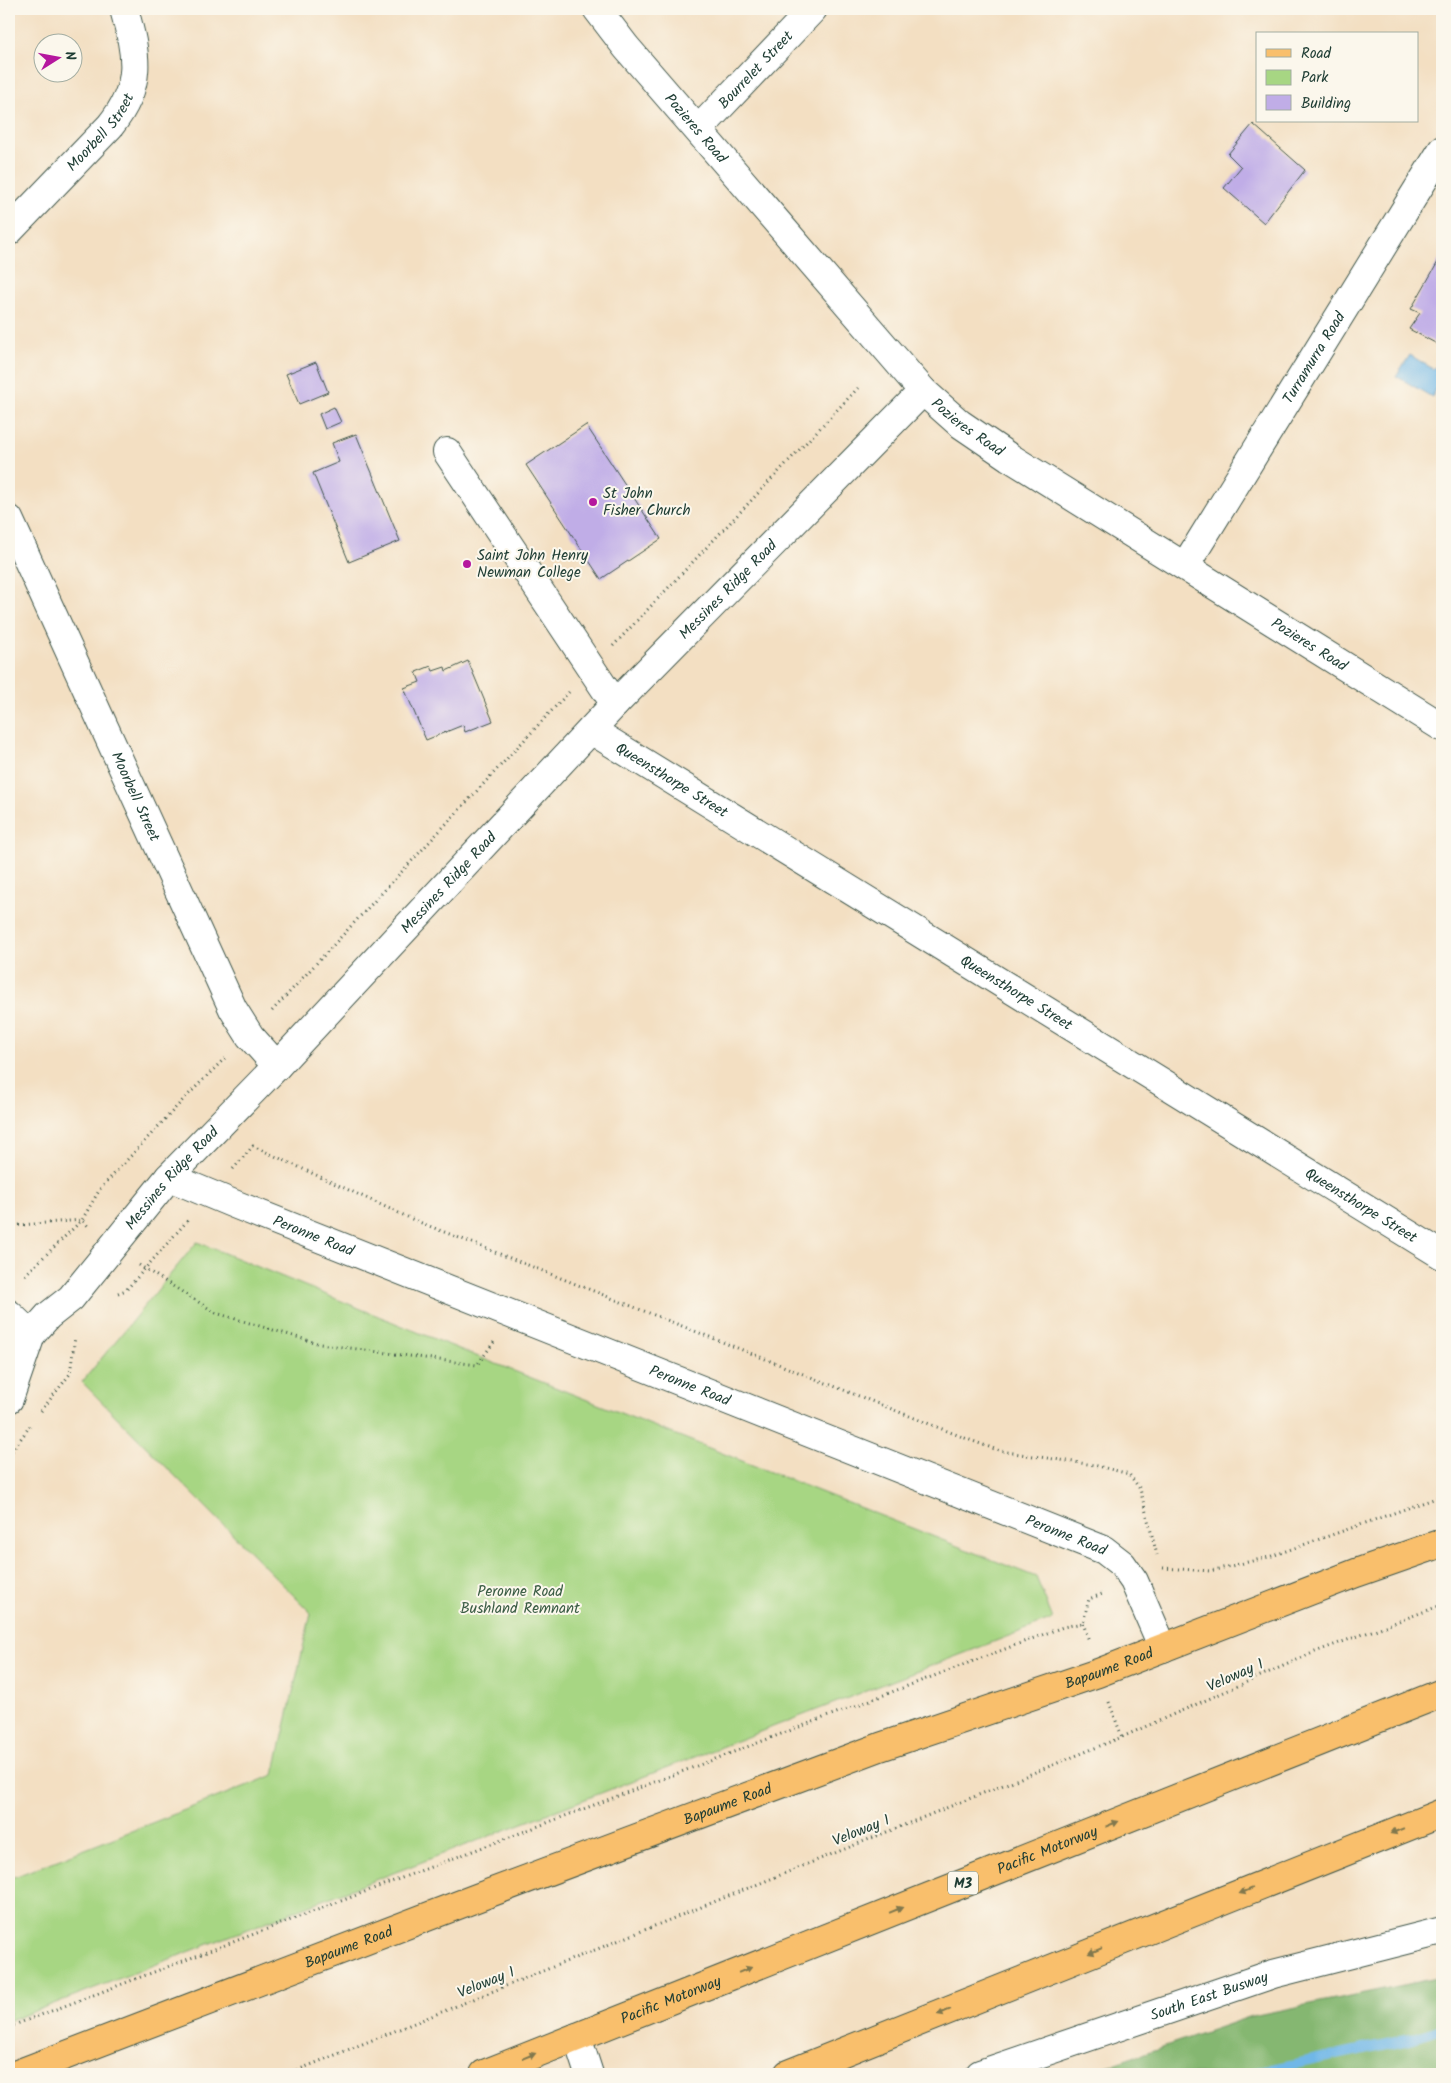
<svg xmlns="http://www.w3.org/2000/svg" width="1451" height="2083" font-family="Kalam,sans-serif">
<rect width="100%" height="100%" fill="#fbf7ec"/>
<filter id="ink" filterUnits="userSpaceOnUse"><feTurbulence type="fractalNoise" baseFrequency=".02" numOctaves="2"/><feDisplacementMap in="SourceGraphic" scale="10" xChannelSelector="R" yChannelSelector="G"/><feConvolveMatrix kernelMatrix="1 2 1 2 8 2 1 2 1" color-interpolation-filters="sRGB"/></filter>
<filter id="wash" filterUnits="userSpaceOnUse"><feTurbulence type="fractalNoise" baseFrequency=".0096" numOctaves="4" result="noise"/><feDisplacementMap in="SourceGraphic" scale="20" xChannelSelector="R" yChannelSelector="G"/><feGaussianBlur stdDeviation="1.12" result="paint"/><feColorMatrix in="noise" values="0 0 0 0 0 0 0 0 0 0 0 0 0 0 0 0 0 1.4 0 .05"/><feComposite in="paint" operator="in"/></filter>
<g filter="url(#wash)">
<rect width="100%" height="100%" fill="#f3dfc2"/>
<polygon fill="#a7d683" stroke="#638a5c" points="197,1242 481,1358 1036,1577 1053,1619 9,2021 9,1879 274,1775 311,1613 82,1382"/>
<polygon fill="#85b771" stroke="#527a52" points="1442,1977 1442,2074 1084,2074 1252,2016"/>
<polygon fill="#6fb7e7" stroke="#477a8e" points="1410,355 1433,369 1438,365 1442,368 1442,377 1432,397 1396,376"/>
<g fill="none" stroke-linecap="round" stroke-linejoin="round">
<polyline stroke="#6fb7e7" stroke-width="10" points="1249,2074 1410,2039 1442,2029"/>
</g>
<g id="blocks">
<g fill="#c0ade7">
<polygon points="1253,124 1305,170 1264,223 1224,188 1241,167 1228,154"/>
<polygon points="1442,255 1442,338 1439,345 1409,329 1420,313 1411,309"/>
<polygon points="316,362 328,392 299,404 286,374"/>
<polygon points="334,407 341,422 325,429 319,414"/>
<polygon points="586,425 661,539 601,579 526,465"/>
<polygon points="356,434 400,541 349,562 313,473 339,462 332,443"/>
<polygon points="468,661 493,721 465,732 463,725 426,740 404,688 420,682 416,672 431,666 433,671 445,667 446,671"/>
</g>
</g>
</g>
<g filter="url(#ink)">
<use href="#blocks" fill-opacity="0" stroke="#3f5549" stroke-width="1"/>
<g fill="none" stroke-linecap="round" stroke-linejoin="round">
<g stroke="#3f5549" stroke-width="30">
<g id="minor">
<path id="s1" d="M597,9L626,47L923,391L959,423L1009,457L1442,727"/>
<path id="s2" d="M699,129L813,9"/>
<path id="s3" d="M9,231L110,126C143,85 137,56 124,9"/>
<polyline points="447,452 615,704"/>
<path id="s4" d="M9,519L233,1009L250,1036L277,1066"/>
<path id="s5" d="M1185,566L1442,150"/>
<path id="s6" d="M591,730L1442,1255"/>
<path id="s7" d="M169,1177L234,1204L1104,1550L1122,1564L1134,1581L1163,1648"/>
<polyline points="9,1314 31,1335"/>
<path id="s8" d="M9,1399L31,1335L48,1316L71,1298L169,1177L277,1066L615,704L923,391"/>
<polyline points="577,2037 589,2074"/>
<path id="s9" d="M980,2074L1273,1974L1442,1931"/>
</g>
</g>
<g stroke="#3f5549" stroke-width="30">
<g id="major">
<path id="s10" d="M17,2074L479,1897L880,1747L1098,1673L1356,1573L1442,1543"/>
</g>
</g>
<g stroke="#3f5549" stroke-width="30">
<g id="highway">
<path id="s11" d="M484,2074L1442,1693"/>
<polyline points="788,2074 1442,1813"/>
</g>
</g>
<g stroke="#3f5549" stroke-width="3" stroke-dasharray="1 4" stroke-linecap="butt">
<polyline points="613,646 858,388"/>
<polyline points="272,1011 569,692"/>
<polyline points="233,1169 253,1146 414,1220 970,1440 1000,1451 1094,1465 1129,1474 1140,1489 1157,1555"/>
<polyline points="9,1226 82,1220 88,1226"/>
<polyline points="139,1265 216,1313 320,1344 477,1365 494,1342"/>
<polyline points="25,1275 82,1220 100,1189 182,1101 227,1056"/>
<polyline points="118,1293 126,1290 189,1219"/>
<polyline points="41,1411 70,1374 75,1337"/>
<polyline points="9,1455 30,1426"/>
<polyline points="1163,1568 1210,1571 1269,1557 1442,1496"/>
<polyline points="1083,1623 1089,1641"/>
<polyline points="1109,1702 1122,1737"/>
<polyline points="9,2027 1063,1627 1083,1623 1089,1599 1105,1593"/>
<polyline points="288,2074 1122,1737 1315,1652 1442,1605"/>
</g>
<use href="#minor" stroke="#fff" stroke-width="28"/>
<use href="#major" stroke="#f9bf6c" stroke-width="28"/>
<use href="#highway" stroke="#f9bf6c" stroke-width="28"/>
</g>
<defs><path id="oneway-solid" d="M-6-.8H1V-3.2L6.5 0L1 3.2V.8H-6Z" transform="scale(1.25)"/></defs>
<g fill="#81784d">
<use href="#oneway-solid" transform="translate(1112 1824) rotate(-22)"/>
<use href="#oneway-solid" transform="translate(1397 1831) rotate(158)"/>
<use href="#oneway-solid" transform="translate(1246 1891) rotate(158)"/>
<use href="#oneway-solid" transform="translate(896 1910) rotate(-22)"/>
<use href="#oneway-solid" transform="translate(1095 1951) rotate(158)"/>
<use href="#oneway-solid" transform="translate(745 1970) rotate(-22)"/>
<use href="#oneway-solid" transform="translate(944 2012) rotate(158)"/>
<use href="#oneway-solid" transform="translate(529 2056) rotate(-22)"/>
</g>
</g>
<g fill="#b5179e" stroke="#fbf7ec" stroke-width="2">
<circle cx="593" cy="502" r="5"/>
<circle cx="467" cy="564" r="5"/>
</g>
<g text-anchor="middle" stroke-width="4" stroke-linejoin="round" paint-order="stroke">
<rect fill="#fbf7ec" stroke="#61756b" stroke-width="1" x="948" y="1871.5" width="30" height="23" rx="4"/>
<g font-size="14" font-weight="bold" fill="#1f3d34">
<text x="963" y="1888">M3</text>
</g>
<g font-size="15" fill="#1f3d34" stroke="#fbf7ec">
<text dy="5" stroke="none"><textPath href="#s2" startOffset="82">Bourrelet Street</textPath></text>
<text dy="5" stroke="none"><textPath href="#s1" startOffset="155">Pozieres Road</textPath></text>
<text dy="5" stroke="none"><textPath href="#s3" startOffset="135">Moorbell Street</textPath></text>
<text dy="5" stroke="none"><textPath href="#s5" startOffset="245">Turramurra Road</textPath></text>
<text dy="5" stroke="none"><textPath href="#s1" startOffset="560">Pozieres Road</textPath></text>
<text dy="5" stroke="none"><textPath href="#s8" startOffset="1089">Messines Ridge Road</textPath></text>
<text dy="5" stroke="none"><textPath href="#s1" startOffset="965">Pozieres Road</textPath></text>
<text dy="5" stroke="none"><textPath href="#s6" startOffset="95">Queensthorpe Street</textPath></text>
<text dy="5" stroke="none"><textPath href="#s4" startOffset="305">Moorbell Street</textPath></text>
<text dy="5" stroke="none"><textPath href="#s8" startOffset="684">Messines Ridge Road</textPath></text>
<text dy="5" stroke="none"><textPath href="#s6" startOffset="500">Queensthorpe Street</textPath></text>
<text dy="5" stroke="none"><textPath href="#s8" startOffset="279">Messines Ridge Road</textPath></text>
<text dy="5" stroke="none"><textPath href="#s6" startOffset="905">Queensthorpe Street</textPath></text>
<text dy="5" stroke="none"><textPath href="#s7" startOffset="156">Peronne Road</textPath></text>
<text dy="5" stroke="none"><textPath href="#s7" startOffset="561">Peronne Road</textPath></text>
<text dy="5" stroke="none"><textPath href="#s7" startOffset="966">Peronne Road</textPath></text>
<text dy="5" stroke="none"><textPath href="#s10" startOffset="1165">Bapaume Road</textPath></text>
<text transform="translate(1235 1675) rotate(-24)" y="5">Veloway 1</text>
<text dy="5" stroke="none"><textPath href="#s10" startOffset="760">Bapaume Road</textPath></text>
<text transform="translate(861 1830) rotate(-22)" y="5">Veloway 1</text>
<text dy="5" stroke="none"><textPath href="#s11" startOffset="606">Pacific Motorway</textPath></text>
<text dy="5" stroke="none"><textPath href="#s10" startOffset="355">Bapaume Road</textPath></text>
<text transform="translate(486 1982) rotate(-22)" y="5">Veloway 1</text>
<text dy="5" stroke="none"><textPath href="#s9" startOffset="242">South East Busway</textPath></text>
<text dy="5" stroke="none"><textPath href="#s11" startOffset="201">Pacific Motorway</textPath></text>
</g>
<g font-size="15" fill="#1f3d34" stroke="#fbf7ec" text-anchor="start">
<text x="603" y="498">St John<tspan x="603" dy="17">Fisher Church</tspan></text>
<text x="477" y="560">Saint John Henry<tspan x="477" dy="17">Newman College</tspan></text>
</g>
<g font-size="15" fill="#3a5c44" stroke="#fbf7ec">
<text x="520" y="1596">Peronne Road<tspan x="520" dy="17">Bushland Remnant</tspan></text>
</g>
</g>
<rect width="1451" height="2083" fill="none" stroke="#fbf7ec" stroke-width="30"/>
<rect x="1256" y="32" width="162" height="90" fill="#fbf7ec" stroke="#a3ada2"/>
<rect x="1266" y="49" width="25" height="8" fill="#f9bf6c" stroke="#a3ada2"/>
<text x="1301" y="58" font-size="15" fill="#1f3d34">Road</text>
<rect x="1266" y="70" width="25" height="15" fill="#a7d683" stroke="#a3ada2"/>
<text x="1301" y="82" font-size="15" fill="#1f3d34">Park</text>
<rect x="1266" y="95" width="25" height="15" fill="#c0ade7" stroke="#a3ada2"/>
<text x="1301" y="108" font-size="15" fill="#1f3d34">Building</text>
<g transform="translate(58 58) rotate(79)"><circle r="24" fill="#fbf7ec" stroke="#a3ada2"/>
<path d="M0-4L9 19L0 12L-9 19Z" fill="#b5179e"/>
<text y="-8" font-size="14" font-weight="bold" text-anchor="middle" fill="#1f3d34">N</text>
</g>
</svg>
